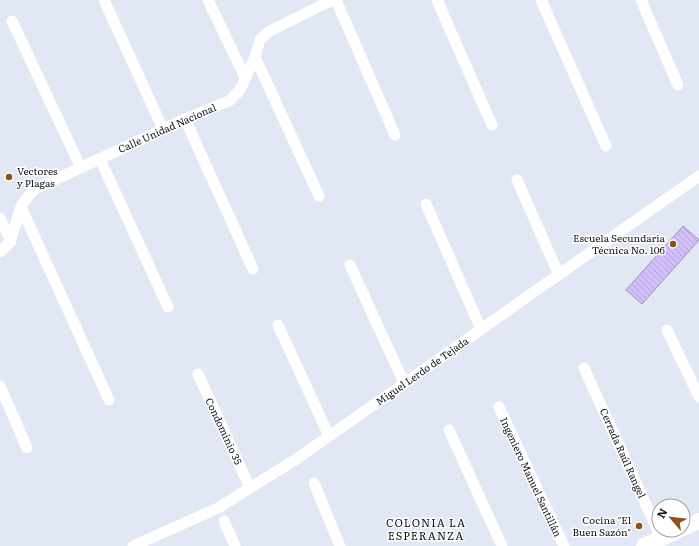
<svg xmlns="http://www.w3.org/2000/svg" width="699" height="546" font-family="Literata,serif">
<defs>
<pattern id="building-back-hatch" width="6" height="6" patternUnits="userSpaceOnUse"><rect width="6" height="6" fill="#d4bffd"/><path d="M-1 5l2 2M0 0l6 6M5-1l2 2" fill="none" stroke="#b5a3d8"/></pattern>
</defs>
<rect width="100%" height="100%" fill="#e2e7f6"/>
<polygon fill="url(#building-back-hatch)" stroke="#9d98a6" points="683,226 699,240 642,304 626,290"/>
<g fill="none" stroke-linecap="round" stroke-linejoin="round">
<g stroke="#fff" stroke-width="11">
<polyline points="104,0 163,129"/>
<polyline points="208,0 245,77"/>
<polyline points="336,0 395,135"/>
<polyline points="437,0 492,125"/>
<polyline points="541,0 606,146"/>
<polyline points="641,0 678,85"/>
<polyline points="12,21 81,168"/>
<polyline points="255,57 319,196"/>
<polyline points="185,119 253,269"/>
<polyline points="100,159 168,307"/>
<polyline points="517,180 559,275"/>
<polyline points="426,204 481,329"/>
<polyline points="21,207 109,400"/>
<polyline points="0,218 11,241"/>
<path d="M0,252C15,242 14,223 21,207C24,200 29,195 35,189L185,119L229,101L240,90L255,57L260,40L268,32L332,0"/>
<polyline points="350,265 404,383"/>
<polyline points="278,325 329,436"/>
<polyline points="667,330 699,397"/>
<polyline points="584,368 661,538"/>
<polyline points="198,374 250,488"/>
<polyline points="0,386 27,448"/>
<polyline points="499,407 564,546"/>
<polyline points="449,430 502,546"/>
<polyline points="314,483 340,546"/>
<polyline points="224,521 235,546"/>
<polyline points="133,546 218,508 298,458 699,176"/>
</g>
<g stroke="#fff" stroke-width="16">
<polyline points="683,528 699,521"/>
<polyline points="644,546 679,530"/>
</g>
</g>
<g fill="#905117" stroke="#fff" stroke-width="1.5">
<circle cx="9" cy="177" r="4"/>
<circle cx="673" cy="244" r="4"/>
<circle cx="639" cy="526" r="4"/>
</g>
<g text-anchor="middle" stroke-width="3" stroke-linejoin="round" paint-order="stroke">
<g font-size="10" fill="#111318" stroke="#fff">
<text transform="translate(167 128) rotate(-24)" y="4">Calle Unidad Nacional</text>
<text transform="translate(422 371) rotate(-35)" y="4">Miguel Lerdo de Tejada</text>
<text transform="translate(224 431) rotate(65)" y="4">Condominio 35</text>
<text transform="translate(623 453) rotate(66)" y="4">Cerrada Raúl Rangel</text>
<text transform="translate(531 477) rotate(65)" y="4">Ingeniero Manuel Santillán</text>
</g>
<g font-size="10" fill="#111318" stroke="#fff" text-anchor="end">
<text x="17" y="175" text-anchor="start">Vectores<tspan x="17" dy="12">y Plagas</tspan></text>
<text x="665" y="242">Escuela Secundaria<tspan x="665" dy="12">Técnica No. 106</tspan></text>
<text x="631" y="524">Cocina "El<tspan x="631" dy="12">Buen Sazón"</tspan></text>
</g>
<g font-size="11" letter-spacing="1" fill="#111318" stroke="#fff">
<text x="426" y="527">COLONIA LA<tspan x="426" dy="13">ESPERANZA</tspan></text>
</g>
</g>
<g transform="translate(671 518) rotate(298)"><circle r="19" fill="#ffffff" stroke="#a0a1a3"/>
<path d="M0-3L7 15L0 10L-7 15Z" fill="#905117"/>
<text y="-6" font-size="11" font-weight="bold" text-anchor="middle" fill="#111318">N</text>
</g>
</svg>
